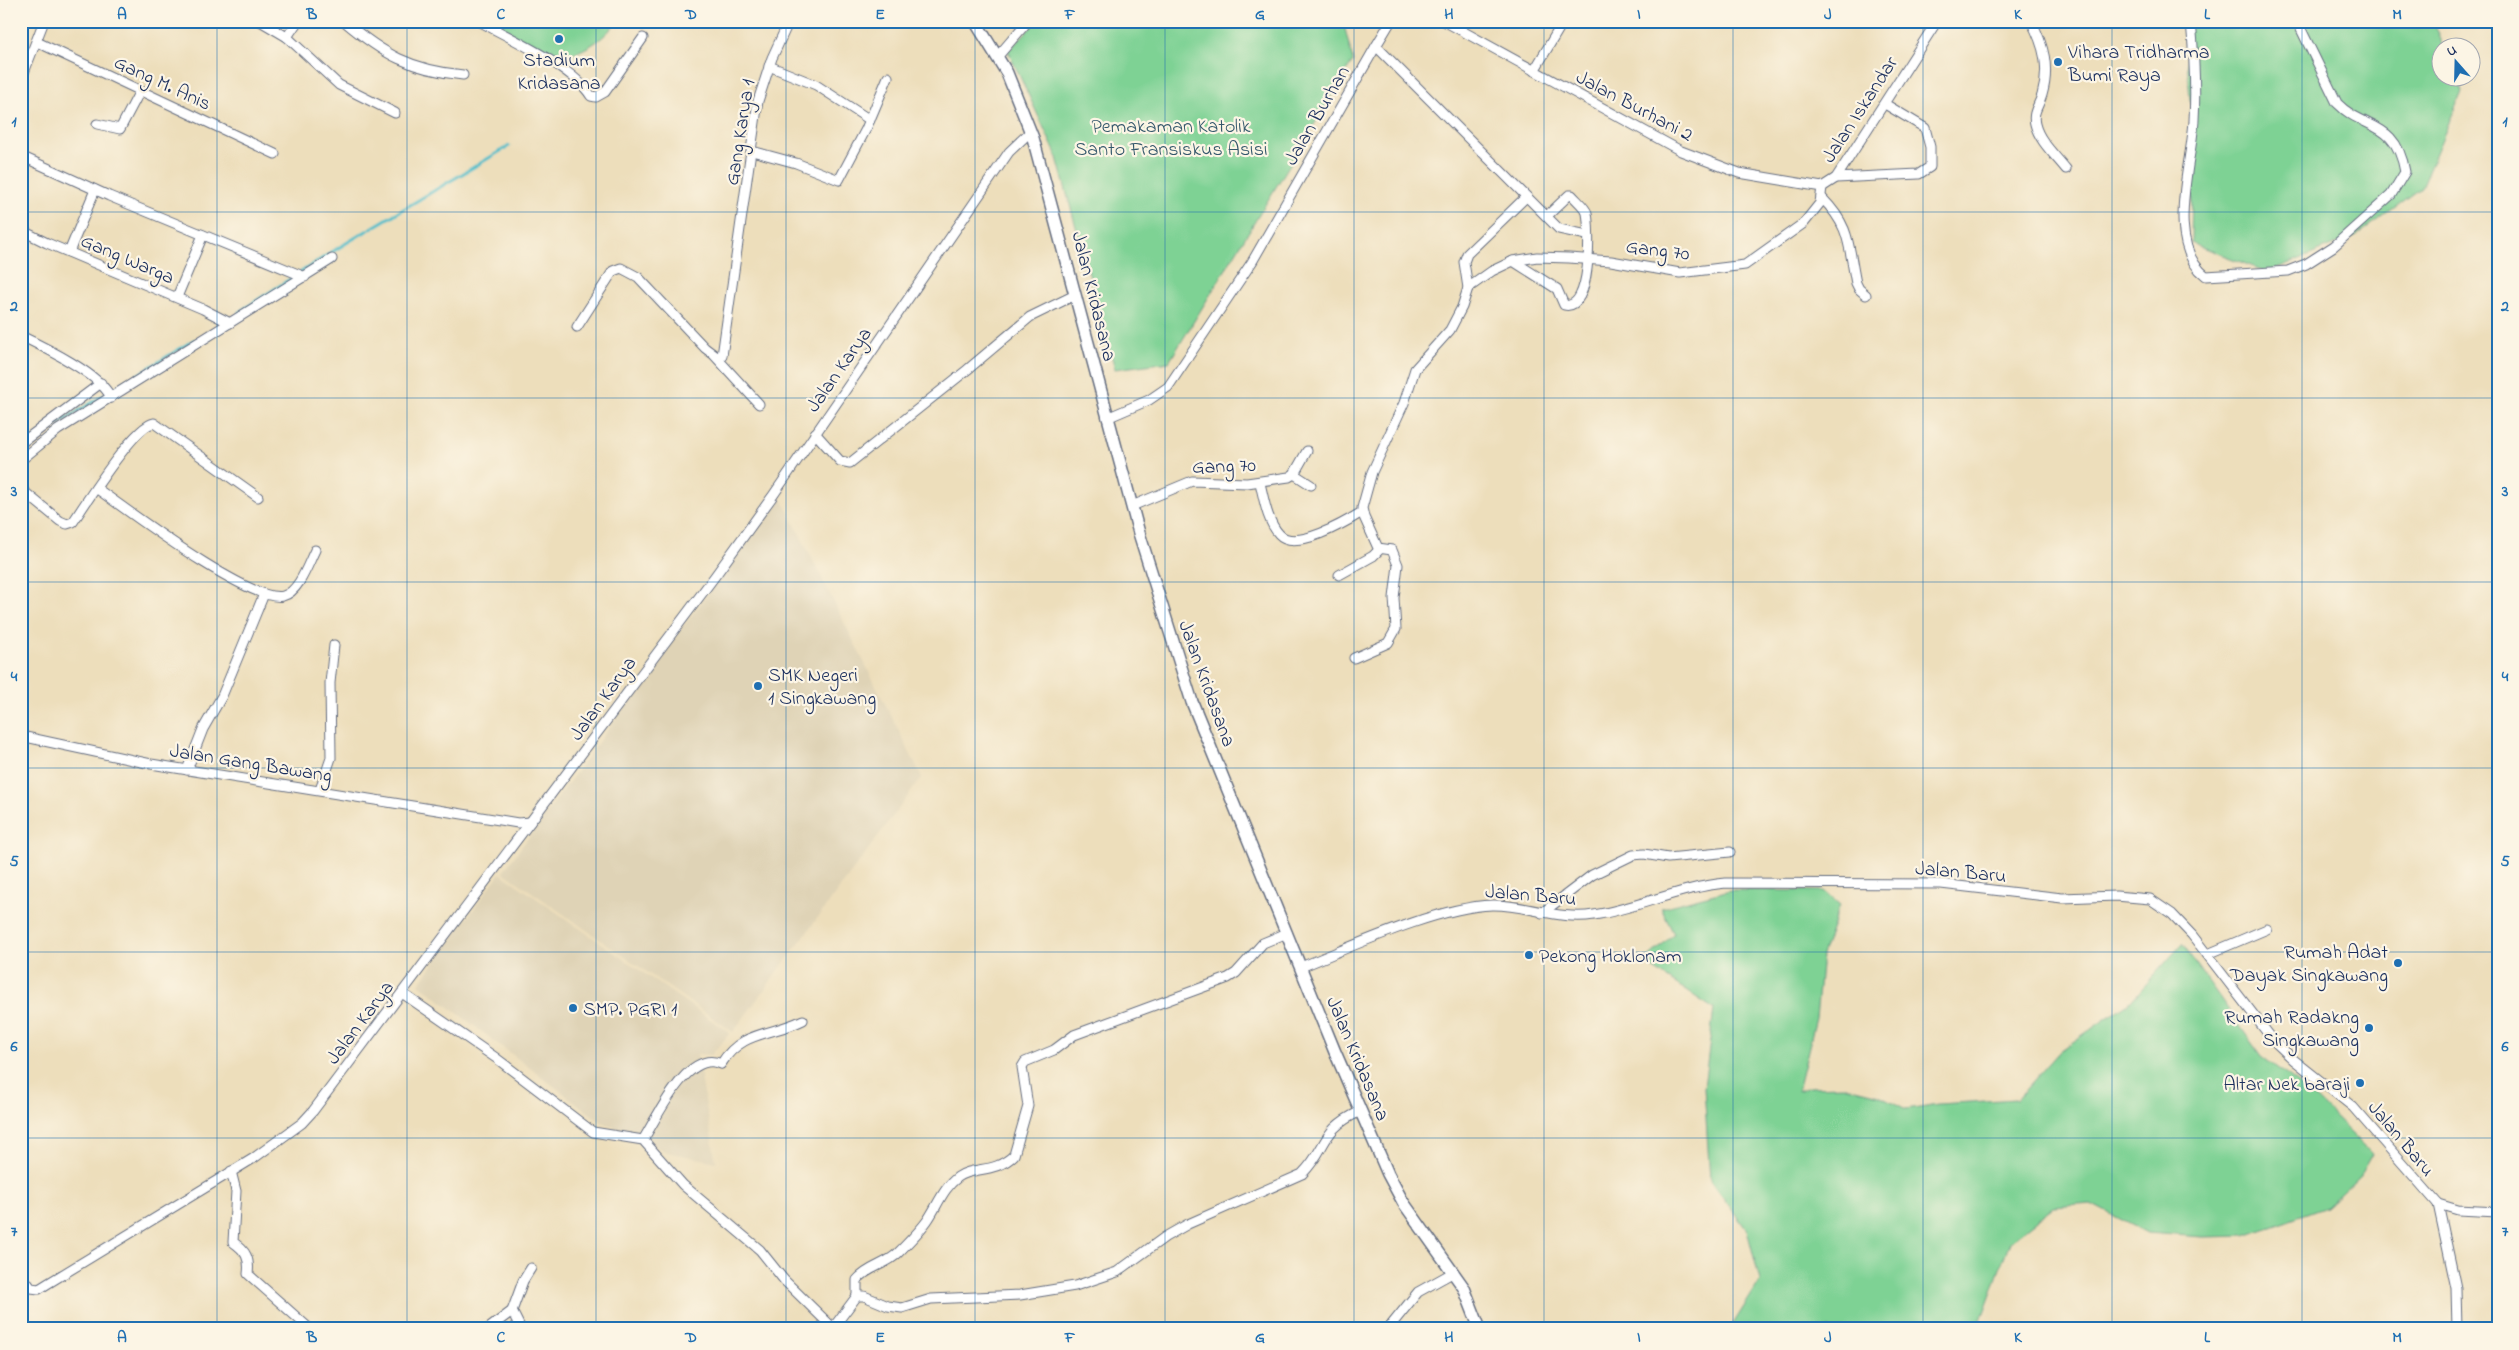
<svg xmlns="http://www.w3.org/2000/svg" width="2519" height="1350" font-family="'Indie Flower',sans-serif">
<rect width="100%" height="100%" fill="#fcf5e5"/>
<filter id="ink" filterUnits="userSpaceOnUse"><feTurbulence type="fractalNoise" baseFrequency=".02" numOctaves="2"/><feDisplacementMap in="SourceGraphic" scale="10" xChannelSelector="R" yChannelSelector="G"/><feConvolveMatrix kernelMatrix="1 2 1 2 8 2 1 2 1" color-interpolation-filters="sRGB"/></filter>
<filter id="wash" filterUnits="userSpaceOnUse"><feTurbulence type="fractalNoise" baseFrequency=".0096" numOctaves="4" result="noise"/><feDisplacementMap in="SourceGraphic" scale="20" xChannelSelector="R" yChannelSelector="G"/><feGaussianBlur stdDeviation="1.12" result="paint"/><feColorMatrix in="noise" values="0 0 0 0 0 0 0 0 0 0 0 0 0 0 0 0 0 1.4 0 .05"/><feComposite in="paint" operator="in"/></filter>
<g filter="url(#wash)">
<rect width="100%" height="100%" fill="#eddebb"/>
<g fill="#dfd3b6">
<polygon points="780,495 922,777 733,1032 503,872"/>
<polygon points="500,873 730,1033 711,1055 697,1054 716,1162 667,1152 600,1121 419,984"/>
</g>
<g fill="#7ed294" stroke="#4c8079">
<path d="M485,21H617C601,44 579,53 553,60Z"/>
<polygon points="1037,21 1343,21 1353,61 1169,362 1115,369 1056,154 1008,51"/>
<polygon points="2184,21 2433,21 2444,47 2442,48 2442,78 2456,78 2462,92 2421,188 2355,237 2267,272 2191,243 2193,138"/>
<polygon points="1730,890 1824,891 1840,905 1822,955 1816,1018 1798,1091 1809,1087 1843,1086 1879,1095 1906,1109 1939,1104 2017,1099 2060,1051 2131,1001 2182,944 2261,1056 2307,1090 2372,1154 2360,1175 2326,1207 2246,1236 2203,1237 2147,1233 2091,1204 2054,1207 2010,1241 1978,1329 1730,1329 1760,1281 1747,1230 1710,1180 1704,1087 1714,1009 1643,962 1674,934 1661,908"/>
</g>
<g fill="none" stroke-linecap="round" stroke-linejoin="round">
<g stroke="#51becb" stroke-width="3">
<polyline points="239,312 343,245 509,146"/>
<polyline points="21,450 46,431 194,340"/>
</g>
</g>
</g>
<g filter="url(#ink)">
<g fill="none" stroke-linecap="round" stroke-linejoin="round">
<g stroke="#646c7f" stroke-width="11">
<g id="minor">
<polyline points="260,21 287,37 339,85 395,113"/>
<path d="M344,21C383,54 411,70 463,75"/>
<path d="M479,21C511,39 572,66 591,96L596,97L605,92L643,38"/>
<polyline points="1444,21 1681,151 1739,173 1822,187"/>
<path d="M2031,21C2044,45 2050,68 2042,95C2039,106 2032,112 2035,124C2039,141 2055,155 2066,169"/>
<path d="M2191,21C2194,54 2196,87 2194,120C2192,164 2164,244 2206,276L2288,271L2306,264L2334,246L2391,195L2405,172C2396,119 2364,131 2337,103L2297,21"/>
<polyline points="287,37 298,21"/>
<polyline points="37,42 275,154"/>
<polyline points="1376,46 1391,21"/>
<polyline points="998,56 1028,21"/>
<polyline points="769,66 816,85 870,120"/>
<polyline points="1534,71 1560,27"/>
<polyline points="21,80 44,21"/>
<polyline points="97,124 120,129 140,91"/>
<polyline points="752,151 796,163 839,180 866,129 888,77"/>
<polyline points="21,156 109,196 305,277"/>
<polyline points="1836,178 1919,174 1930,167 1930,147 1925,128 1885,104"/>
<polyline points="1822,187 1836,178 1937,21"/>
<path d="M1526,197L1467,254L1464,262L1468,288L1492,271L1513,261L1557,289L1564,305C1592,312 1590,230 1587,213C1585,207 1576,200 1572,195H1569L1547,216"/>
<path d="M1822,198C1851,227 1848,245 1856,283L1859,289L1866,295"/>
<polyline points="21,230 47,243 203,309 230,323"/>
<polyline points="69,252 95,190"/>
<polyline points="1513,261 1537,257 1569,258 1611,261 1680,273 1745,265 1804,223 1820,203 1822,187"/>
<polyline points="177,297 203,235"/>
<polyline points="577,327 613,271 621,268 638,277 705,348 717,357 722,356 758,101 772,58 789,21"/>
<path d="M21,336C44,347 102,375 111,398"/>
<polyline points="715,356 759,404"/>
<polyline points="1107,418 1149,400 1168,387 1252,262 1376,46 1559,229 1587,235"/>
<polyline points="815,433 840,461 850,463 967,370 1030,317 1075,295"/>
<polyline points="21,443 101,383"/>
<polyline points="21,460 58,430 332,259"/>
<polyline points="1294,474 1311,485"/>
<path d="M1260,483C1264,499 1267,521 1279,534C1295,552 1346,522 1362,512"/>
<path d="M96,488C126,509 251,604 283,596C299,592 308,564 315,550"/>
<path d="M21,489L60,521L67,524L73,522C85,504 135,425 154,423L258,497"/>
<polyline points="1132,506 1192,481 1247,483 1289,477 1294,474 1307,451"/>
<polyline points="1339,575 1373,556 1380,549"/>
<polyline points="1354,658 1388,643 1396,629 1394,598 1398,565 1392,550 1378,548 1364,517 1362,508 1372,472 1404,403 1415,369 1450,330 1462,307 1468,288"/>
<polyline points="21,736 151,764 518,823 530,822"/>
<polyline points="187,770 203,729 222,696 264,594"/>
<polyline points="320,790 331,758 330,683 334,645"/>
<polyline points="1542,913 1592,875 1633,855 1644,854 1668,858 1730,852"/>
<polyline points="2208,954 2267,929"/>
<path d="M1301,967C1353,946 1437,907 1492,905C1526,904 1559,921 1594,915C1639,908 1680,887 1726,883L1941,884L2062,898L2116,896L2150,899L2172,914L2192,935L2273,1040L2294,1060L2353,1107L2438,1204L2458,1210L2498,1212"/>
<path d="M402,993L496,1058L593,1132L643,1140L683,1185L760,1250L784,1280L833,1328L857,1296H864L888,1306L902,1308L931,1299L1020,1295L1075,1286L1117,1272L1165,1237L1188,1224L1302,1174C1329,1147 1319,1130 1361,1111"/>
<path d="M643,1140C657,1118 688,1048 721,1064C742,1030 771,1036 803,1020"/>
<path d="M231,1171L236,1191L233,1242C246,1251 250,1258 248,1274L310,1329"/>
<polyline points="2438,1204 2456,1288 2457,1329"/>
<polyline points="21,1274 31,1288 39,1289 47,1284 254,1158 302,1123 313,1111 715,576 772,497 1009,152 1030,132"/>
<path d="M857,1296V1280C869,1266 886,1265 898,1253C908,1243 919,1232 927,1221C937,1207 943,1188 958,1177C973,1166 995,1174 1014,1155L1028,1106L1022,1067L1025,1062L1054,1050L1074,1035L1228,978L1236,973L1263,943L1287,933"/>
<polyline points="512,1311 521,1329"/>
<polyline points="488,1329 512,1311 523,1281 531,1268"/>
<polyline points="1388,1329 1418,1292 1454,1272"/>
</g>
</g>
<g stroke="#646c7f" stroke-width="14">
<polyline id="tertiary" points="975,21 1007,73 1033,138 1139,533 1192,702 1335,1052 1388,1174 1403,1202 1464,1288 1480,1329"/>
</g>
<use href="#minor" stroke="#fff" stroke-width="9"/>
<use href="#tertiary" stroke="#fff" stroke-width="11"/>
</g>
</g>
<path fill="none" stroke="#1f6fb2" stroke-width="1" stroke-opacity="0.55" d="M217,21V1329M407,21V1329M596,21V1329M786,21V1329M975,21V1329M1165,21V1329M1354,21V1329M1544,21V1329M1733,21V1329M1923,21V1329M2112,21V1329M2302,21V1329M21,212H2498M21,398H2498M21,582H2498M21,768H2498M21,952H2498M21,1138H2498"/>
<g fill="#1f6fb2" stroke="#fcf5e5" stroke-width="2">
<circle cx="559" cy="39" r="5"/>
<circle cx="2058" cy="62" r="5"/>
<circle cx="758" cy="686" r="5"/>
<circle cx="1529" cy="955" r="5"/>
<circle cx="2398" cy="963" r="5"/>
<circle cx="573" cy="1008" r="5"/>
<circle cx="2369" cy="1028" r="5"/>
<circle cx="2360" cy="1083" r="5"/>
</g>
<g text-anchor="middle" stroke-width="4.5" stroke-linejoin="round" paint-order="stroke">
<g font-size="20" fill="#1b2f5e" stroke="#fcf5e5" text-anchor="start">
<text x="2068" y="58">Vihara Tridharma<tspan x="2068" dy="23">Bumi Raya</tspan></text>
<text x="559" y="66" text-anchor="middle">Stadium<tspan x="559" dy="23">Kridasana</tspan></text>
<text x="768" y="681">SMK Negeri<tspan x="768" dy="23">1 Singkawang</tspan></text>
<text x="2388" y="958" text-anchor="end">Rumah Adat<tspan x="2388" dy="23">Dayak Singkawang</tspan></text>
<text x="1539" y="962">Pekong Hoklonam</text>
<text x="583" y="1015">SMP. PGRI 1</text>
<text x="2359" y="1023" text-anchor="end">Rumah Radakng<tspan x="2359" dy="23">Singkawang</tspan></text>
<text x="2350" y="1090" text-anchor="end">Altar Nek baraji</text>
</g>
<g font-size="20" fill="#1b2f5e" stroke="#fcf5e5">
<text transform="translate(163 82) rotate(25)" y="7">Gang M. Anis</text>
<text transform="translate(1635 105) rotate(28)" y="7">Jalan Burhani 2</text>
<text transform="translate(1859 109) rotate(-57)" y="7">Jalan Iskandar</text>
<text transform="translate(1316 115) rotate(-60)" y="7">Jalan Burhan</text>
<text transform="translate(739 132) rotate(-81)" y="7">Gang Karya 1</text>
<text transform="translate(1658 249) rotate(7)" y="7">Gang 70</text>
<text transform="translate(128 258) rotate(23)" y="7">Gang Warga</text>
<text transform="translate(1095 296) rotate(76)" y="7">Jalan Kridasana</text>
<text transform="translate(838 369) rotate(-55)" y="7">Jalan Karya</text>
<text transform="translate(1224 465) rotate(-2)" y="7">Gang 70</text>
<text transform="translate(1208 683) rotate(70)" y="7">Jalan Kridasana</text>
<text transform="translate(602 698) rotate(-54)" y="7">Jalan Karya</text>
<text transform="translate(251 762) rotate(9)" y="7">Jalan Gang Bawang</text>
<text transform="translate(1961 871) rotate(5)" y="7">Jalan Baru</text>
<text transform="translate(1531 894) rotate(5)" y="7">Jalan Baru</text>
<text transform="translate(359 1022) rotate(-53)" y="7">Jalan Karya</text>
<text transform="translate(1359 1058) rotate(67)" y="7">Jalan Kridasana</text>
<text transform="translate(2402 1138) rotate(50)" y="7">Jalan Baru</text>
</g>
<g font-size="20" fill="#34586c" stroke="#fcf5e5">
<text x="1171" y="132">Pemakaman Katolik<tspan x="1171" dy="23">Santo Fransiskus Asisi</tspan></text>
</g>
</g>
<rect width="2519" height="1350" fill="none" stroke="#fcf5e5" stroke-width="55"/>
<g transform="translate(2456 62) rotate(340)"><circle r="24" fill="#fcf5e5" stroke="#a2a6af"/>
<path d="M0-4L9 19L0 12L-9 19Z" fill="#1f6fb2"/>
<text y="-8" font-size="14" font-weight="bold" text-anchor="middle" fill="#1b2f5e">U</text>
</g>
<rect x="28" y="28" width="2464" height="1294" fill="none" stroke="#1f6fb2" stroke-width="2"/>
<g font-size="16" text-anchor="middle" font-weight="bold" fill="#1f6fb2">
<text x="122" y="19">A</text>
<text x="312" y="19">B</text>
<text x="501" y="19">C</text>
<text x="691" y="19">D</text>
<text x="880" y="19">E</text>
<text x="1070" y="19">F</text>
<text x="1260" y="19">G</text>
<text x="1449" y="19">H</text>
<text x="1639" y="19">I</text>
<text x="1828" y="19">J</text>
<text x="2018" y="19">K</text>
<text x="2207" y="19">L</text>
<text x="2397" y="19">M</text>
<text x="14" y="126">1</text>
<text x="2505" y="126">1</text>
<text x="14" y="311">2</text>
<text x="2505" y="311">2</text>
<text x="14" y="496">3</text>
<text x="2505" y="496">3</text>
<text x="14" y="681">4</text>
<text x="2505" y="681">4</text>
<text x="14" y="866">5</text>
<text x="2505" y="866">5</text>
<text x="14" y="1051">6</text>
<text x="2505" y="1051">6</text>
<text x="14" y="1236">7</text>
<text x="2505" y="1236">7</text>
<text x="122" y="1342">A</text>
<text x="312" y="1342">B</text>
<text x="501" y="1342">C</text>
<text x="691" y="1342">D</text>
<text x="880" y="1342">E</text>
<text x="1070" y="1342">F</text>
<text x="1260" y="1342">G</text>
<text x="1449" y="1342">H</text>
<text x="1639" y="1342">I</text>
<text x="1828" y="1342">J</text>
<text x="2018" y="1342">K</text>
<text x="2207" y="1342">L</text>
<text x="2397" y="1342">M</text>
</g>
</svg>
